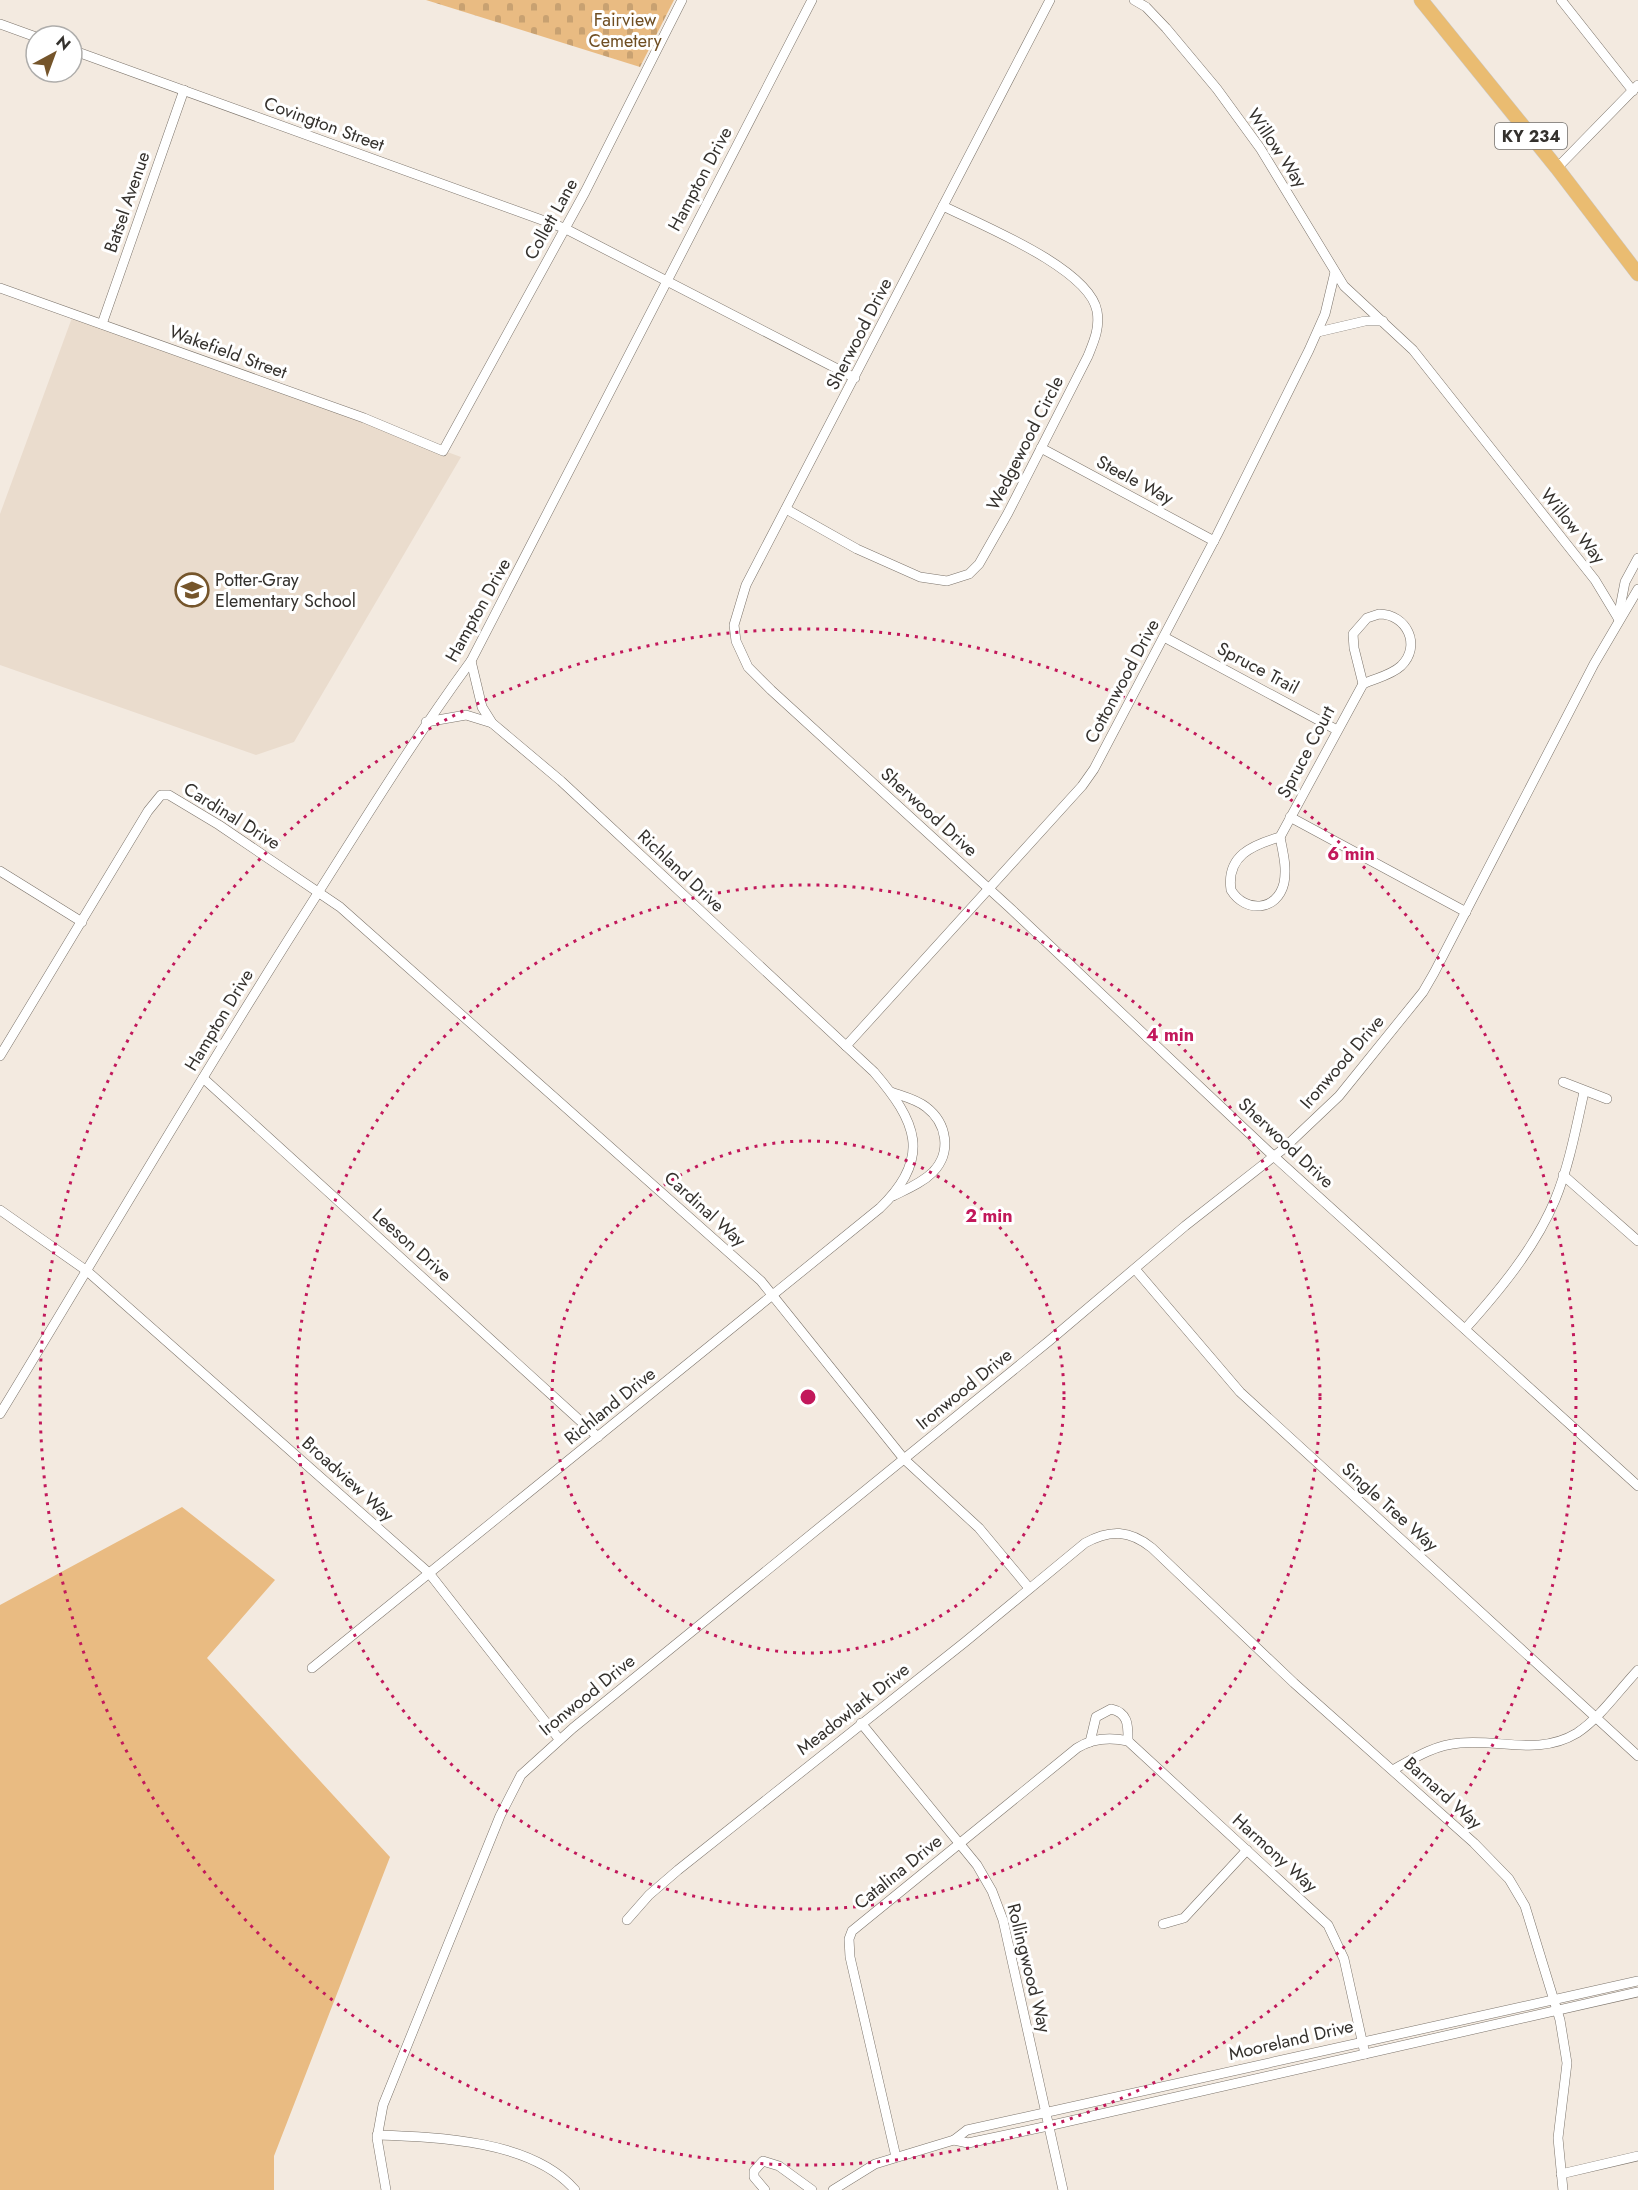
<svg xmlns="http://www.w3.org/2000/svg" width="1638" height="2190" font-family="Jost,sans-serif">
<defs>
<pattern id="cemetery-stones" width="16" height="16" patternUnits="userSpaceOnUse" patternTransform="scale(1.5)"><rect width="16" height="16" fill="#e9bb82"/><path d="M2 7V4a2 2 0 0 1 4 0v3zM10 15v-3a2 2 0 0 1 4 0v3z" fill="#c8a171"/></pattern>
</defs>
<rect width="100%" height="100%" fill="#f3eae0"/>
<polygon fill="#eadccd" points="73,315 461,457 294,742 256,755 0,665 0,514"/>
<polygon fill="#e9bb82" points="182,1507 275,1580 207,1658 390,1857 274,2156 274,2190 0,2190 0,1605"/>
<polygon fill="url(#cemetery-stones)" points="426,0 674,0 640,67"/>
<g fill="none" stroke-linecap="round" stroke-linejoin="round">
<g stroke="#7c746b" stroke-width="10">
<g id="street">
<polyline points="1050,0 746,585 734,625 736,641 748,667 771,690 1010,908 1268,1151 1638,1486"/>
<polyline points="1134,0 1146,7 1166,28 1217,89 1260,148 1344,286 1413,350 1595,580 1618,618"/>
<polyline points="1561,0 1633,91"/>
<polyline points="0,24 36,37"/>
<polyline points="72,50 564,228 855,378"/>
<polyline points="1557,168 1638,85"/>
<polyline points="0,288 364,418 443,451 585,192 682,0"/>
<polyline points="102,324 184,90"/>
<polyline points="1318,332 1365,321 1383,321"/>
<polyline points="1041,448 1214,541"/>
<path d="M786,509L857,549L920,577L947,581L969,574L979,564L1008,513L1088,356C1094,341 1100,328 1097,311C1089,268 981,225 943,206"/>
<path d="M1379,614C1407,614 1422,646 1401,666C1390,676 1375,678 1363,684L1354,648L1353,634L1367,618Z"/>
<polyline points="1618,618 1625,582 1638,558"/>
<polyline points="1164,637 1337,730"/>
<polyline points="426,722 466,715 492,723"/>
<polyline points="1290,817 1466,912"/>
<path d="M1280,837C1283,853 1287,867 1284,883C1277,912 1245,913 1231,890C1226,856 1252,845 1280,837Z"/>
<polyline points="1280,837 1363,684"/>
<polyline points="0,871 82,922"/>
<polyline points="846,1046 1082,786 1094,769 1217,535 1309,350 1325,314 1335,272"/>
<polyline points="0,1056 148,811 161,795 169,795 219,825 340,907 761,1281 904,1459 979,1528 1029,1588"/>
<polyline points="203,1078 598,1437"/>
<polyline points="1563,1082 1607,1099"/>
<path d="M891,1092C902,1096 916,1099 926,1107C947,1123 952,1152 933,1172C922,1183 907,1189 893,1196"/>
<polyline points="1563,1175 1638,1241"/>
<polyline points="0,1210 87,1271 429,1573 559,1739"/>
<polyline points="1135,1269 1240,1392 1638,1756"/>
<path d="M1465,1329C1499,1291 1535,1248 1555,1200C1569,1166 1576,1128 1584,1092"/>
<path d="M0,1414C99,1251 195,1087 297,926C354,837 408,747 471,661L812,0"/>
<path d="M312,1668L880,1208C933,1157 916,1121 874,1072L561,781L492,723L482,707L471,661"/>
<polyline points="861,1723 977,1865 992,1891 1003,1920 1063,2190"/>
<path d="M1090,1742L1096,1717L1111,1709C1129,1713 1128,1726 1128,1741"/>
<path d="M1393,1770C1414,1758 1434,1745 1460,1743C1500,1739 1539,1756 1577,1733C1600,1718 1619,1690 1638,1670"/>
<path d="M627,1920L649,1895L678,1870L965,1642L1085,1543C1110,1529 1130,1530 1152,1548L1294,1683L1474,1843L1509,1879L1525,1906L1560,2020L1567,2063L1558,2138L1563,2190"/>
<polyline points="1163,1924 1184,1918 1247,1850"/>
<path d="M377,2135C438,2137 532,2140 575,2190"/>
<polyline points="954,2140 968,2143 1048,2126 1638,1992"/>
<path d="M896,2157L850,1957L849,1939L852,1931L1077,1748C1093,1738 1110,1737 1128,1741L1328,1925L1344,1959L1365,2054"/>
<polyline points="1561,2174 1638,2156"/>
<polyline points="386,2190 377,2138 383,2105 500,1816 521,1775 573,1728 1049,1341 1185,1226 1282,1150 1339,1096 1423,992 1434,973 1594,664 1638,589"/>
<polyline points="765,2190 754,2177 754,2171 763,2161 779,2166 812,2190"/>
<polyline points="833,2190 875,2164 954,2140 967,2130 1638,1981"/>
</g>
</g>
<g stroke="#cac9c8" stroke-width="15">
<polyline id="primary" points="1421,0 1557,168 1638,274"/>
</g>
<use href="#street" stroke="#fff" stroke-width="9"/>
<use href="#primary" stroke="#eabc71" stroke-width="14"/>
</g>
<g fill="none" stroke="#c2185b" stroke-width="3" stroke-dasharray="3 6">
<circle cx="808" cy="1397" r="256"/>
<circle cx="808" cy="1397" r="512"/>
<circle cx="808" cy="1397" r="768"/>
</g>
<defs>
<g id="school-ring" transform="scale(1.725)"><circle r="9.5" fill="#fff" stroke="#75552b" stroke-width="1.5"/><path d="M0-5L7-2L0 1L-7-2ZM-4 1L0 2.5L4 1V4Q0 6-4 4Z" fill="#75552b"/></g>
</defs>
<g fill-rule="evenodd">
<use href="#school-ring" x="192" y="590"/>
</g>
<g text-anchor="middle" stroke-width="6" stroke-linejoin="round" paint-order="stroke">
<rect fill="#fff" stroke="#716f6c" stroke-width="1.5" x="1495" y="123" width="72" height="26" rx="4.5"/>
<g font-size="16" font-weight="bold" fill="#34312d">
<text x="1531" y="142">KY 234</text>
</g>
<g font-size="18" fill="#6f4e22" stroke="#fff">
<text x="625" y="26">Fairview<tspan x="625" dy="21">Cemetery</tspan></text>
</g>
<g font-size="18" fill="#34312d" stroke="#fff">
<text transform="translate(324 124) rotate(20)" y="6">Covington Street</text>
<text transform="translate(1277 148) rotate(56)" y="6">Willow Way</text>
<text transform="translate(700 179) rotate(-62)" y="6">Hampton Drive</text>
<text transform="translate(127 202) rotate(-71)" y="6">Batsel Avenue</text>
<text transform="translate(551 219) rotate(-61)" y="6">Collett Lane</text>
<text transform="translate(859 334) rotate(-63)" y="6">Sherwood Drive</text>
<text transform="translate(228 352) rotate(20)" y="6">Wakefield Street</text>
<text transform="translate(1025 443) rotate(-63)" y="6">Wedgewood Circle</text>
<text transform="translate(1135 480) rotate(28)" y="6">Steele Way</text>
<text transform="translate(1573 526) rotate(51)" y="6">Willow Way</text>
<text transform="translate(478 610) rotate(-61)" y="6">Hampton Drive</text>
<text transform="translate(1258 668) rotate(28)" y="6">Spruce Trail</text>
<text transform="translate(1122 681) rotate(-62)" y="6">Cottonwood Drive</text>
<text transform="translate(1306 752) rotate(-62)" y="6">Spruce Court</text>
<text transform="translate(929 812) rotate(42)" y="6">Sherwood Drive</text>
<text transform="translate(232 816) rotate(32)" y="6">Cardinal Drive</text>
<text transform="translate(681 871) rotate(43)" y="6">Richland Drive</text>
<text transform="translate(219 1020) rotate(-59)" y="6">Hampton Drive</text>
<text transform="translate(1342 1062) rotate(-49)" y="6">Ironwood Drive</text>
<text transform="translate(1286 1143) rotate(43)" y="6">Sherwood Drive</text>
<text transform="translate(705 1209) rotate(42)" y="6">Cardinal Way</text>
<text transform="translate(412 1245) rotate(42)" y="6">Leeson Drive</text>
<text transform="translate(964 1389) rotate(-39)" y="6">Ironwood Drive</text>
<text transform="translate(610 1406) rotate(-39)" y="6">Richland Drive</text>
<text transform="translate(348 1479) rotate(42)" y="6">Broadview Way</text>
<text transform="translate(1390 1507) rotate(42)" y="6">Single Tree Way</text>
<text transform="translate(587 1695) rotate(-39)" y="6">Ironwood Drive</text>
<text transform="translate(853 1709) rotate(-38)" y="6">Meadowlark Drive</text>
<text transform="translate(1443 1793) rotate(42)" y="6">Barnard Way</text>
<text transform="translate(1275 1853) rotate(42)" y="6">Harmony Way</text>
<text transform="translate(898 1872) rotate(-39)" y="6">Catalina Drive</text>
<text transform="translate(1029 1968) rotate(76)" y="6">Rollingwood Way</text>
<text transform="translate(1291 2040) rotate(-13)" y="6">Mooreland Drive</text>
</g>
<g font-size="18" fill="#34312d" stroke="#fff" text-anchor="start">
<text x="215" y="586">Potter-Gray<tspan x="215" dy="21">Elementary School</tspan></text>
</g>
</g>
<circle cx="808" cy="1397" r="9" fill="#c2185b" stroke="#fff" stroke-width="3"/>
<g font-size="18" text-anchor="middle" font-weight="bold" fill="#c2185b" stroke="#fff" stroke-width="6" stroke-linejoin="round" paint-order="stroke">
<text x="1351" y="860">6 min</text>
<text x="1170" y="1041">4 min</text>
<text x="989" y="1222">2 min</text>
</g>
<g transform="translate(54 54) rotate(41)"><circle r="28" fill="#ffffff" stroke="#aeadab" stroke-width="1.5"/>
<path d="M0-4.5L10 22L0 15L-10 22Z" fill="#75552b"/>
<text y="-9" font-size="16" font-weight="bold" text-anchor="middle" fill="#34312d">N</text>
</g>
</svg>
